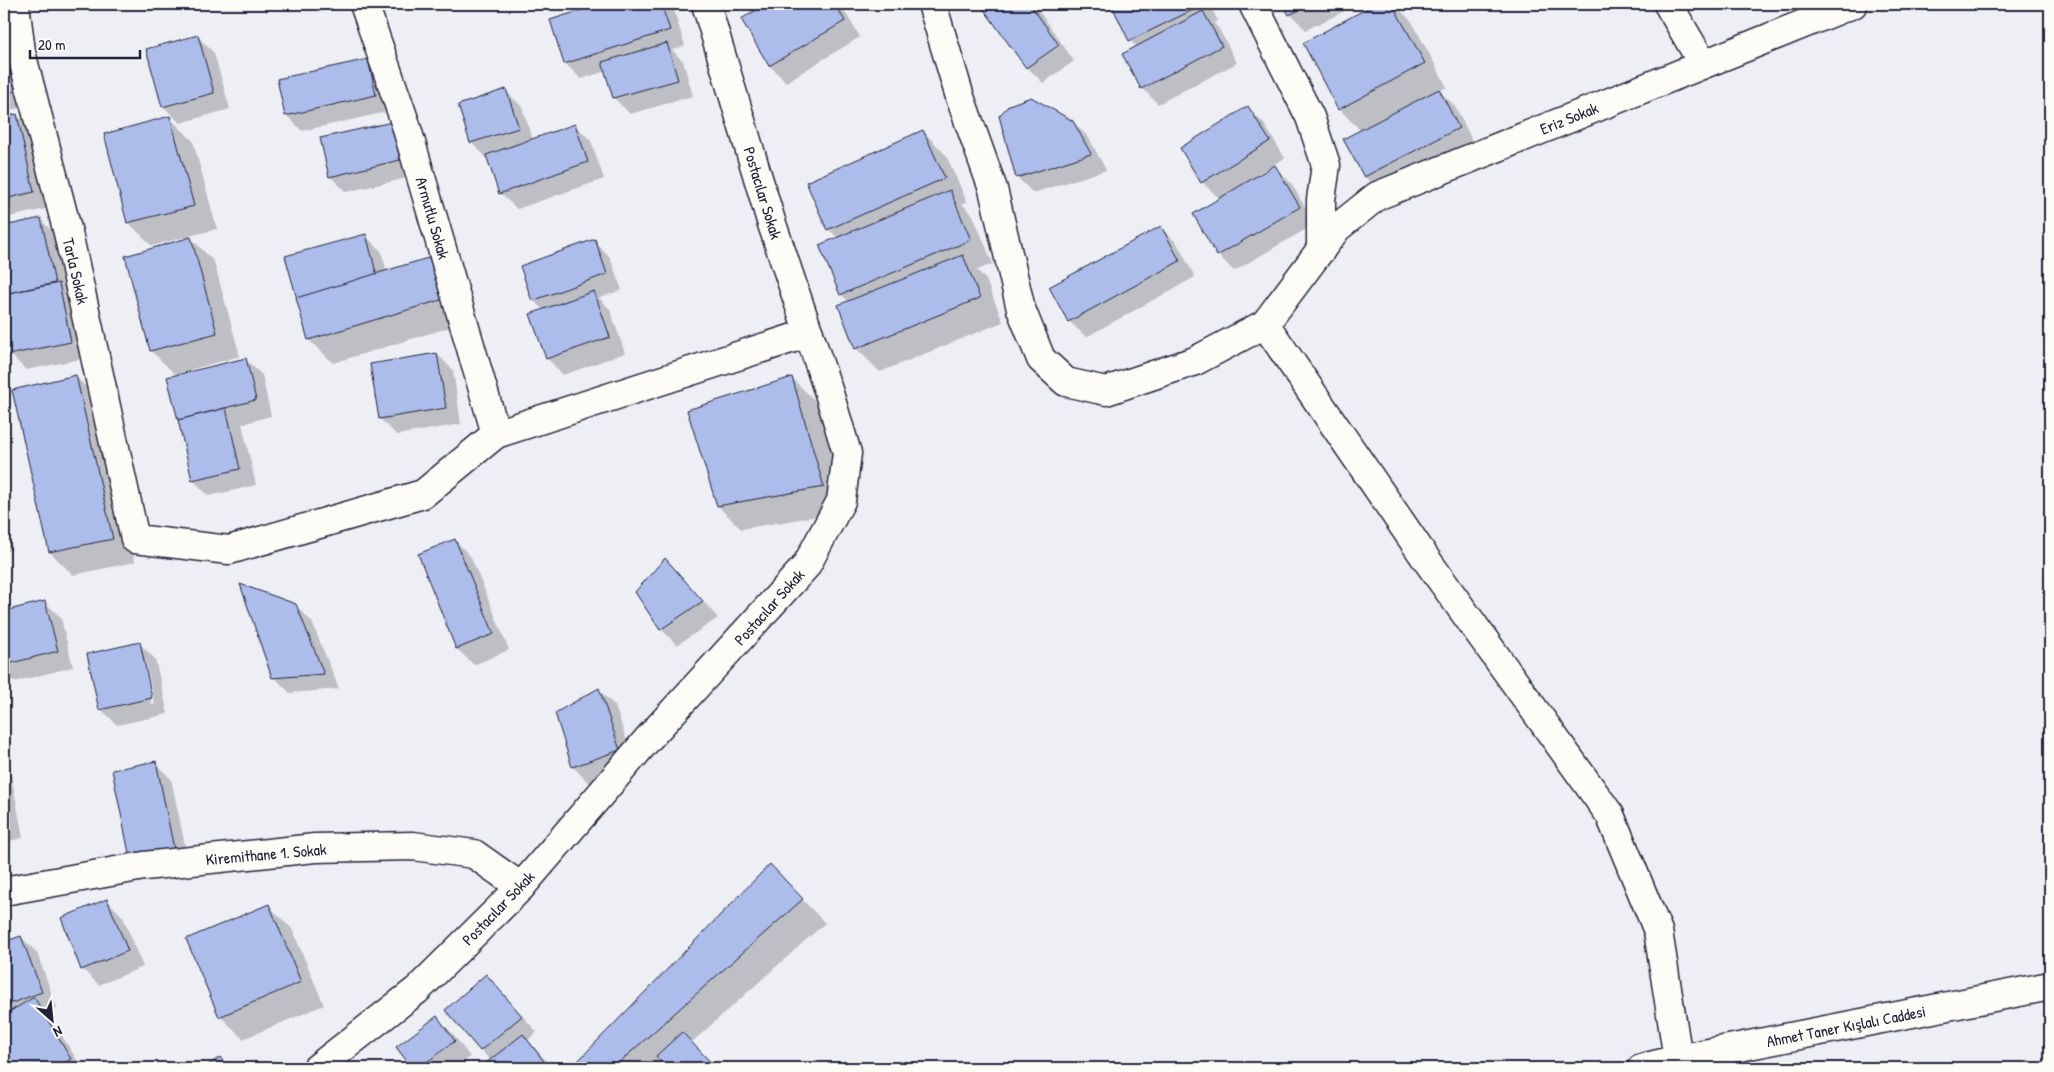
<svg xmlns="http://www.w3.org/2000/svg" width="2054" height="1072" font-family="'Patrick Hand',sans-serif">
<rect width="100%" height="100%" fill="#edeff5"/>
<filter id="ink" filterUnits="userSpaceOnUse"><feTurbulence type="fractalNoise" baseFrequency=".02" numOctaves="2"/><feDisplacementMap in="SourceGraphic" scale="10" xChannelSelector="R" yChannelSelector="G"/><feConvolveMatrix kernelMatrix="1 2 1 2 8 2 1 2 1" color-interpolation-filters="sRGB"/></filter>
<g filter="url(#ink)">
<g fill="#0003" fill-rule="evenodd">
<polygon points="605,4 672,4 685,46 672,50 683,61 693,96 630,114 614,98 606,71 581,79 565,63 552,21"/>
<polygon points="742,4 840,4 860,37 786,82 770,66 743,20 752,14"/>
<polygon points="982,4 1034,4 1074,61 1043,83 1027,67"/>
<polygon points="1112,4 1209,4 1218,21 1214,23 1219,29 1237,63 1158,104 1142,88 1137,47 1130,41"/>
<polygon points="1284,4 1359,4 1306,30 1290,14"/>
<polygon points="1378,4 1394,4 1412,22 1447,87 1439,91 1455,106 1474,144 1381,193 1365,177 1345,139 1361,131 1339,109 1304,44"/>
<polygon points="198,37 214,53 230,109 180,123 164,107 148,50"/>
<polygon points="7,45 31,106 4,111 4,46"/>
<polygon points="367,60 384,76 391,111 302,131 286,115"/>
<polygon points="506,91 522,107 533,140 575,125 591,141 604,179 517,209 500,193 488,159 472,143 460,106"/>
<polygon points="1248,108 1264,124 1285,158 1258,174 1259,176 1275,167 1291,183 1315,224 1234,271 1218,255 1220,199 1202,182 1182,148"/>
<polygon points="17,115 33,131 50,208 4,218 4,118"/>
<polygon points="170,118 193,141 217,229 189,236 214,262 240,356 175,374 151,351 185,237 152,246 128,222"/>
<polygon points="1073,122 1089,138 1106,170 1033,193 1017,177"/>
<polygon points="391,123 416,176 346,192 330,176"/>
<polygon points="923,131 946,155 967,202 962,204 973,215 993,264 977,270 986,280 1003,322 880,372 856,348 849,302 841,294 838,238 828,229"/>
<polygon points="40,219 56,235 86,358 26,370 10,354 4,325 4,227"/>
<polygon points="1160,227 1177,243 1195,277 1086,337 1069,321"/>
<polygon points="365,235 381,251 387,272 431,258 467,322 333,363 309,340 297,299"/>
<polygon points="594,241 610,257 622,290 599,298 610,309 625,353 563,375 547,358 543,310 533,300"/>
<polygon points="437,354 453,370 461,424 397,435 380,419"/>
<polygon points="245,359 262,375 271,416 242,424 256,485 209,496 193,480 168,378"/>
<polygon points="76,377 99,400 135,562 73,575 50,552 14,391"/>
<polygon points="792,378 816,402 847,511 741,529 718,506"/>
<polygon points="4,505 11,550 4,552"/>
<polygon points="455,540 471,557 509,650 474,665 457,649 419,555"/>
<polygon points="681,576 718,618 677,645 661,629"/>
<polygon points="45,602 61,618 73,667 14,682 4,672 4,613"/>
<polygon points="295,605 312,622 339,689 290,693 274,677"/>
<path d="M139,643L155,659L168,714L117,725L101,709ZM143,660H145L155,704L152,705Z"/>
<polygon points="599,690 615,706 636,767 589,783 573,767 557,713"/>
<polygon points="155,763 171,779 189,864 147,873"/>
<polygon points="4,766 11,774 23,838 4,842"/>
<polygon points="770,866 825,923 691,1043 715,1068 669,1068 666,1065 663,1068 573,1068"/>
<polygon points="107,900 123,917 143,967 99,985 82,969"/>
<polygon points="269,906 292,929 324,1005 243,1039 220,1016"/>
<polygon points="21,937 37,953 57,1008 47,1012 82,1068 9,1068 4,1059 4,944"/>
<polygon points="486,976 537,1032 528,1040 552,1068 492,1068 488,1063 491,1061 481,1050"/>
<polygon points="437,1018 453,1034 470,1057 456,1068 414,1068 398,1048"/>
</g>
<g fill="#acbceb" stroke="#22223b">
<polygon points="601,4 661,4 670,30 564,64 550,20"/>
<polygon points="767,4 835,4 845,21 769,66 741,19"/>
<polygon points="980,4 1030,4 1059,45 1026,68"/>
<polygon points="1111,4 1202,4 1203,5 1129,41"/>
<polygon points="1283,4 1311,4 1289,15"/>
<polygon points="1375,4 1392,4 1425,63 1338,110 1303,43"/>
<polygon points="1203,11 1222,46 1141,89 1122,54"/>
<polygon points="198,35 214,93 162,107 146,49"/>
<polygon points="667,43 678,80 613,98 602,62"/>
<polygon points="4,44 7,44 15,91 4,93"/>
<polygon points="368,59 376,95 285,116 277,79"/>
<polygon points="506,89 519,128 470,143 458,105"/>
<polygon points="1439,89 1459,128 1364,177 1343,139"/>
<polygon points="1031,97 1073,121 1091,154 1016,178 999,116 1009,105"/>
<polygon points="1248,106 1270,141 1201,183 1180,148"/>
<polygon points="17,114 34,192 4,199 4,117"/>
<polygon points="170,116 194,206 127,223 104,134"/>
<polygon points="392,122 400,160 329,177 320,138"/>
<polygon points="575,124 588,162 499,194 486,155"/>
<polygon points="923,130 945,178 827,230 806,182"/>
<polygon points="1275,165 1300,207 1217,256 1193,214"/>
<polygon points="950,190 971,240 840,295 819,245"/>
<polygon points="41,218 55,283 4,294 4,226"/>
<polygon points="1161,226 1180,261 1068,322 1049,287"/>
<polygon points="366,234 377,276 297,299 285,256"/>
<polygon points="191,237 217,333 150,351 125,256"/>
<polygon points="595,239 607,274 532,301 520,266"/>
<polygon points="963,255 980,298 855,349 838,305"/>
<polygon points="431,257 444,299 308,340 296,298"/>
<polygon points="59,283 71,342 8,355 4,331 4,294"/>
<polygon points="594,291 610,337 546,359 530,314"/>
<polygon points="437,353 446,408 379,419 370,364"/>
<polygon points="246,358 256,400 178,420 167,377"/>
<polygon points="76,375 113,539 49,552 12,390"/>
<polygon points="792,377 824,487 717,506 687,410"/>
<polygon points="226,408 240,469 192,480 178,420"/>
<polygon points="455,539 494,634 456,649 418,554"/>
<polygon points="665,558 703,601 660,630 635,592"/>
<polygon points="240,584 296,604 324,674 272,678"/>
<polygon points="45,601 58,651 4,665 4,611"/>
<polygon points="140,642 152,698 99,710 87,654"/>
<polygon points="599,688 620,750 572,767 555,713"/>
<polygon points="156,761 174,849 130,858 112,770"/>
<polygon points="4,801 8,822 4,823"/>
<polygon points="770,864 803,899 613,1068 571,1068"/>
<polygon points="107,899 128,951 81,970 61,918"/>
<polygon points="269,904 301,982 219,1017 186,939"/>
<polygon points="21,936 42,992 4,1006 4,942"/>
<polygon points="486,974 522,1016 480,1051 445,1010"/>
<polygon points="34,997 71,1059 55,1068 8,1068 4,1062 4,1015"/>
<polygon points="437,1016 455,1041 419,1068 412,1068 396,1047"/>
<polygon points="682,1032 716,1068 667,1068 656,1056"/>
<polygon points="523,1034 549,1068 490,1068 486,1063"/>
<polygon points="220,1057 228,1068 204,1068"/>
</g>
<g fill="none" stroke-linecap="round" stroke-linejoin="round">
<g stroke="#22223b" stroke-width="31">
<g id="street">
<polyline points="15,4 21,52 68,233 135,539 229,550 423,494 496,434 809,333"/>
<polyline points="364,4 405,122 496,434"/>
<polyline points="932,4 960,97 993,189 1021,309 1041,359 1066,382 1106,391 1195,361 1265,324 1337,228 1377,196 1853,4"/>
<polyline points="1253,4 1310,117 1326,165 1321,200 1321,250"/>
<polyline points="1668,4 1703,64"/>
<polyline points="1265,324 1426,559 1610,815 1658,931 1678,1059"/>
<polyline points="4,891 144,866 315,848 413,846 474,854 521,887"/>
<polyline points="317,1068 417,990 521,887 647,740 806,566 841,501 847,453 829,393 771,221 706,4"/>
</g>
</g>
<g stroke="#22223b" stroke-width="31">
<polyline id="primary" points="1642,1068 1678,1059 2050,986"/>
</g>
<use href="#street" stroke="#fdfcf7" stroke-width="28"/>
<use href="#primary" stroke="#fdfcf7" stroke-width="28"/>
</g>
</g>
<g text-anchor="middle" stroke-width="4" stroke-linejoin="round" paint-order="stroke">
<g font-size="16" fill="#22223b" stroke="#fdfcf7">
<text transform="translate(1569 118) rotate(-22)" y="6">Eriz Sokak</text>
<text transform="translate(763 193) rotate(73)" y="6">Postacılar Sokak</text>
<text transform="translate(433 218) rotate(74)" y="6">Armutlu Sokak</text>
<text transform="translate(76 271) rotate(77)" y="6">Tarla Sokak</text>
<text transform="translate(769 607) rotate(-48)" y="6">Postacılar Sokak</text>
<text transform="translate(266 854) rotate(-5)" y="6">Kiremithane 1. Sokak</text>
<text transform="translate(498 908) rotate(-46)" y="6">Postacılar Sokak</text>
<text transform="translate(1846 1026) rotate(-11)" y="6">Ahmet Taner Kışlalı Caddesi</text>
</g>
</g>
<rect width="2054" height="1072" fill="none" stroke="#fdfcf7" stroke-width="20"/>
<rect x="10" y="10" width="2034" height="1052" fill="none" stroke="#22223b" stroke-width="2" filter="url(#ink)"/>
<g transform="translate(52 1020) rotate(153)" stroke="#fdfcf7" stroke-width="4" paint-order="stroke">
<path d="M0-4L9 19L0 12L-9 19Z" fill="#22223b"/>
<text y="-8" font-size="14" font-weight="bold" text-anchor="middle" fill="#22223b">N</text>
</g>
<path d="M30 50v8h110v-8" fill="none" stroke="#22223b" stroke-width="2.5"/>
<text x="38" y="50" font-size="15" fill="#22223b" stroke="#fdfcf7" stroke-width="4" paint-order="stroke">20 m</text>
</svg>
